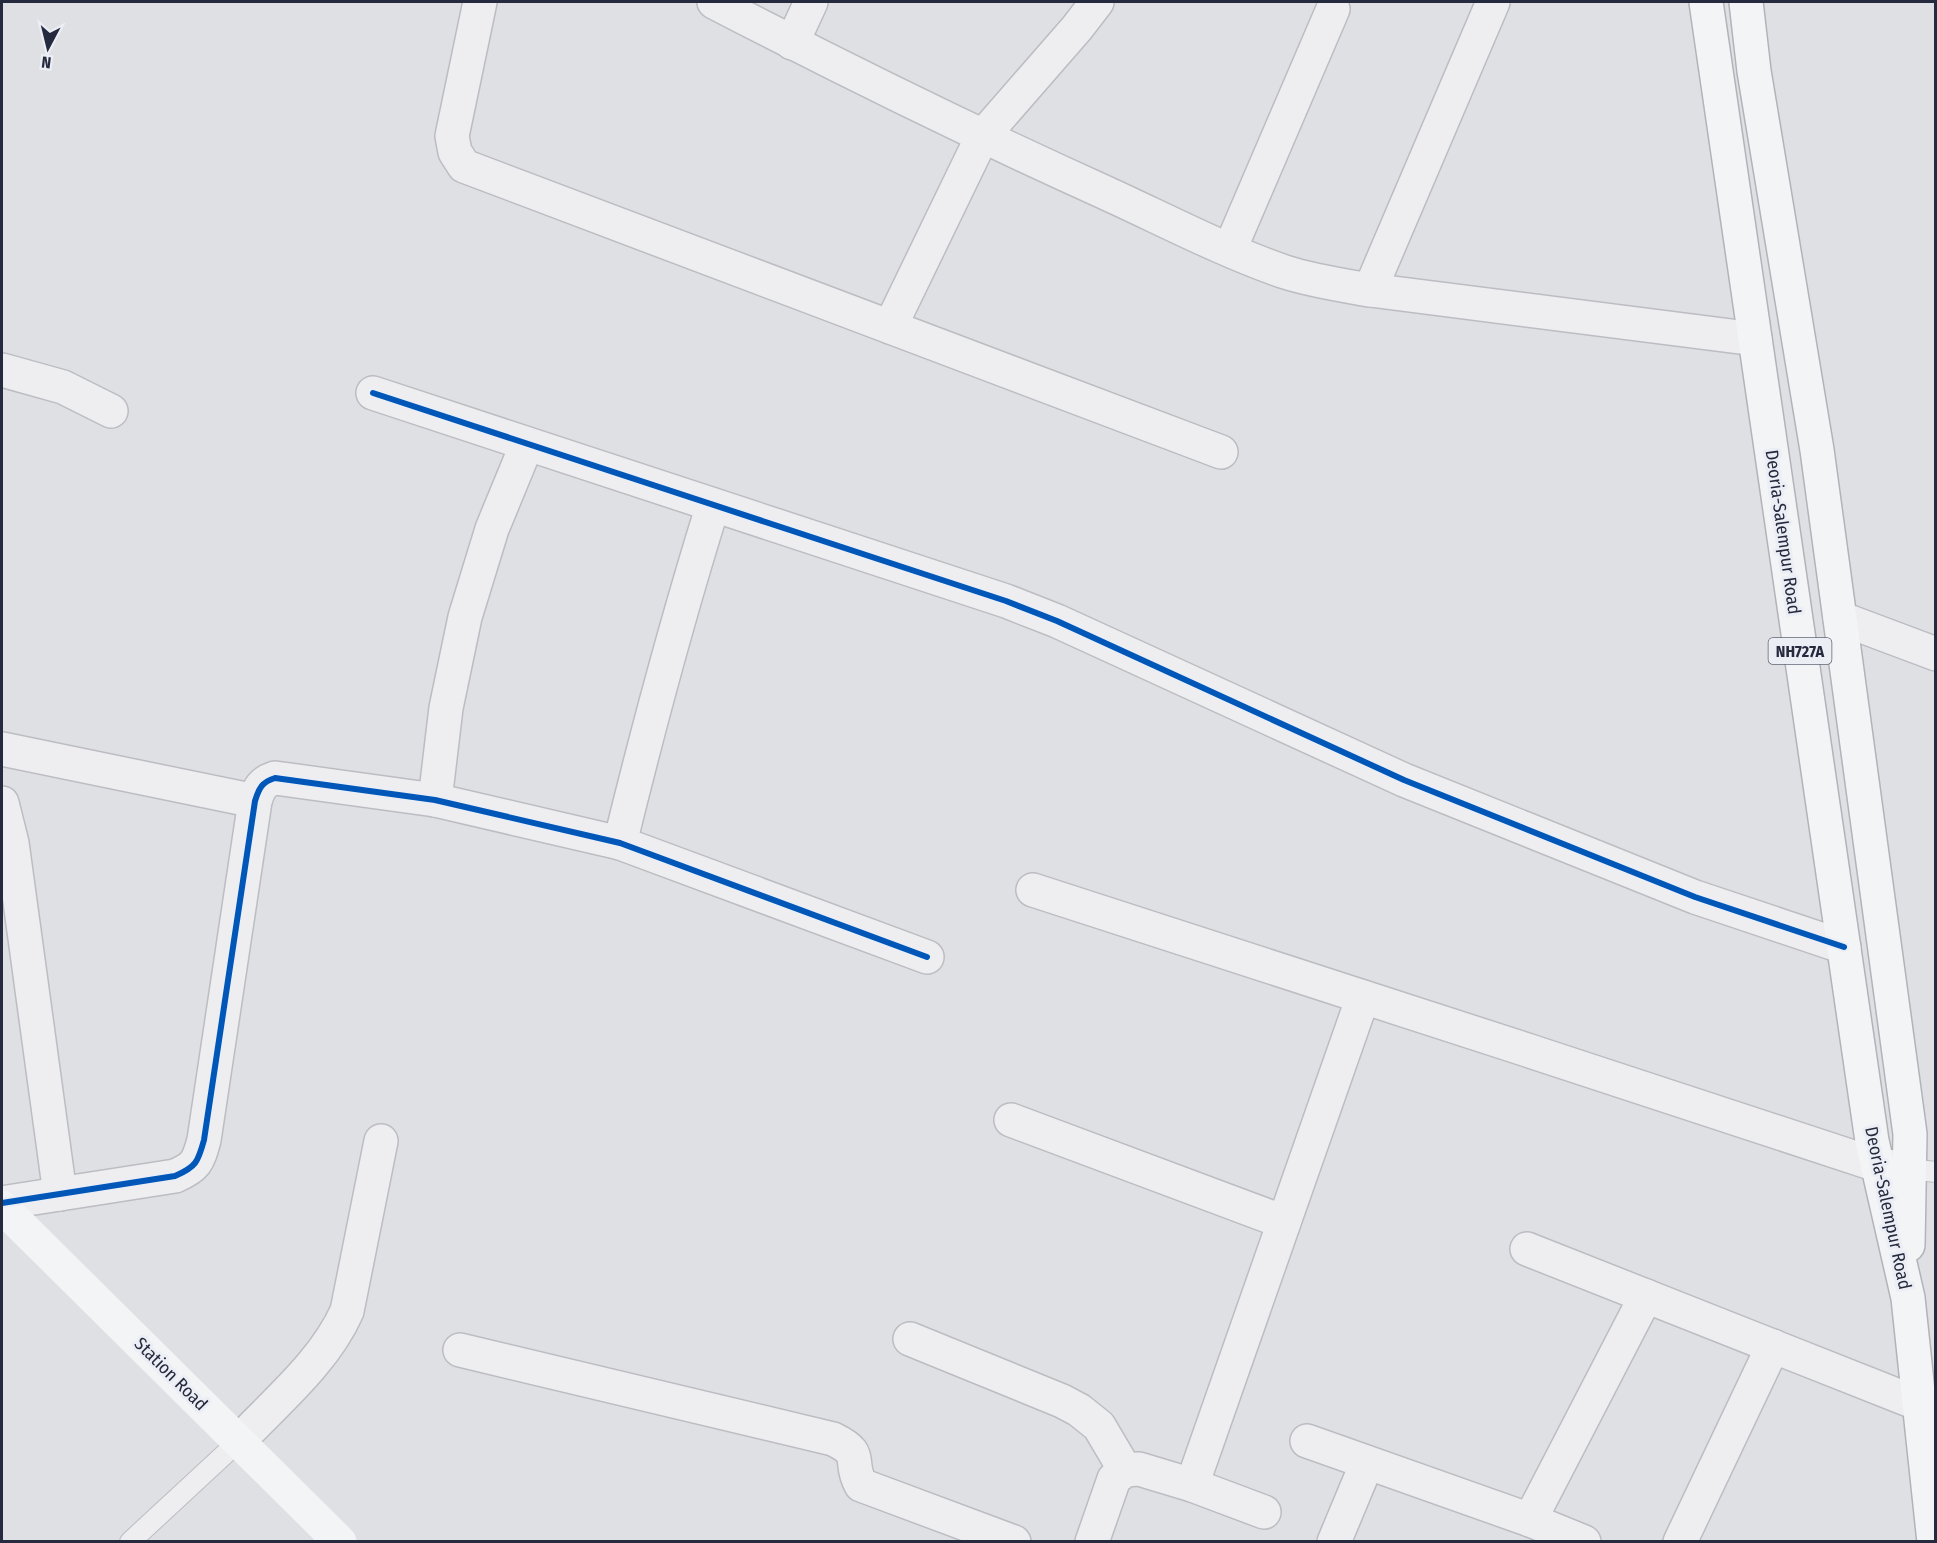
<svg xmlns="http://www.w3.org/2000/svg" width="1937" height="1543" font-family="'Fira Sans Condensed',sans-serif">
<rect width="100%" height="100%" fill="#dfe0e4"/>
<g fill="none" stroke-linecap="round" stroke-linejoin="round">
<g stroke="#bcbdc2" stroke-width="22">
<g id="lane">
<polyline points="1909,1169 1936,1172"/>
<polyline points="130,1542 239,1441"/>
</g>
</g>
<g stroke="#bcbdc2" stroke-width="36">
<g id="street">
<polyline points="480,2 452,136 455,152 464,166 1221,452"/>
<path d="M714,2C843,69 973,133 1106,193C1165,220 1224,251 1285,272C1313,281 1341,285 1370,290L1755,339"/>
<polyline points="792,43 811,2"/>
<polyline points="1230,249 1333,9"/>
<polyline points="1370,290 1493,2"/>
<polyline points="890,327 982,137 1077,28 1097,2"/>
<polyline points="2,370 63,387 111,411"/>
<polyline points="373,393 1006,601 1057,621 1404,780 1695,897 1844,947"/>
<polyline points="1840,618 1936,654"/>
<polyline points="2,749 255,801"/>
<polyline points="435,800 446,708 465,617 492,529 527,444"/>
<polyline points="2,803 12,843 60,1194"/>
<path d="M620,843C648,729 678,617 713,505"/>
<polyline points="1033,890 1527,1050 1877,1165 1902,1168"/>
<polyline points="1011,1120 1284,1222"/>
<path d="M2,1203L175,1176C196,1167 198,1162 204,1140L255,801C259,788 262,782 275,778L435,800L620,843L927,957"/>
<polyline points="1527,1249 1919,1404"/>
<polyline points="910,1339 1062,1401 1079,1410 1099,1426 1125,1470"/>
<path d="M460,1350L833,1439C866,1455 847,1460 861,1485L1014,1542"/>
<path d="M239,1441C277,1401 325,1361 347,1311L381,1141"/>
<polyline points="1307,1441 1530,1520 1584,1542"/>
<polyline points="1192,1485 1363,997"/>
<polyline points="1530,1520 1646,1296"/>
<polyline points="1092,1542 1114,1479 1125,1470 1139,1469 1192,1485 1264,1512"/>
<polyline points="1334,1542 1367,1463"/>
<polyline points="1680,1542 1773,1346"/>
</g>
</g>
<g stroke="#b1b3b9" stroke-width="36">
<g id="highway">
<polyline points="1706,2 1872,1141 1908,1298 1934,1542"/>
<polyline points="1746,2 1754,71 1817,450 1910,1134 1908,1245"/>
</g>
</g>
<use href="#lane" stroke="#eeeef1" stroke-width="20"/>
<use href="#street" stroke="#eeeef1" stroke-width="33"/>
<polyline stroke="#f3f4f5" stroke-width="33" points="2,1207 340,1542"/>
<use href="#highway" stroke="#f3f4f5" stroke-width="33"/>
<g stroke="#eceef5" stroke-width="10">
<g id="cycleway">
<polyline points="373,393 1006,601 1057,621 1404,780 1695,897 1844,947"/>
<path d="M2,1203L175,1176C196,1167 198,1162 204,1140L255,801C259,788 262,782 275,778L435,800L620,843L927,957"/>
</g>
</g>
<use href="#cycleway" stroke="#0057b8" stroke-width="6"/>
</g>
<g text-anchor="middle" stroke-width="6" stroke-linejoin="round" paint-order="stroke">
<rect fill="#eceef5" stroke="#616575" stroke-width="1.5" x="1768.5" y="638" width="63" height="26" rx="4.5"/>
<g font-size="16" font-weight="bold" fill="#262a3e">
<text x="1800" y="657">NH727A</text>
</g>
<g font-size="18" fill="#262a3e" stroke="#eceef5">
<text transform="translate(1783 532) rotate(82)" y="6">Deoria-Salempur Road</text>
<text transform="translate(1888 1208) rotate(78)" y="6">Deoria-Salempur Road</text>
<text transform="translate(171 1374) rotate(45)" y="6">Station Road</text>
</g>
</g>
<rect width="1937" height="1543" fill="none" stroke="#262a3e" stroke-width="6"/>
<g transform="translate(48 48) rotate(187)" stroke="#eceef5" stroke-width="4.5" paint-order="stroke">
<path d="M0-4.5L10 22L0 15L-10 22Z" fill="#262a3e"/>
<text y="-9" font-size="16" font-weight="bold" text-anchor="middle" fill="#262a3e">N</text>
</g>
</svg>
